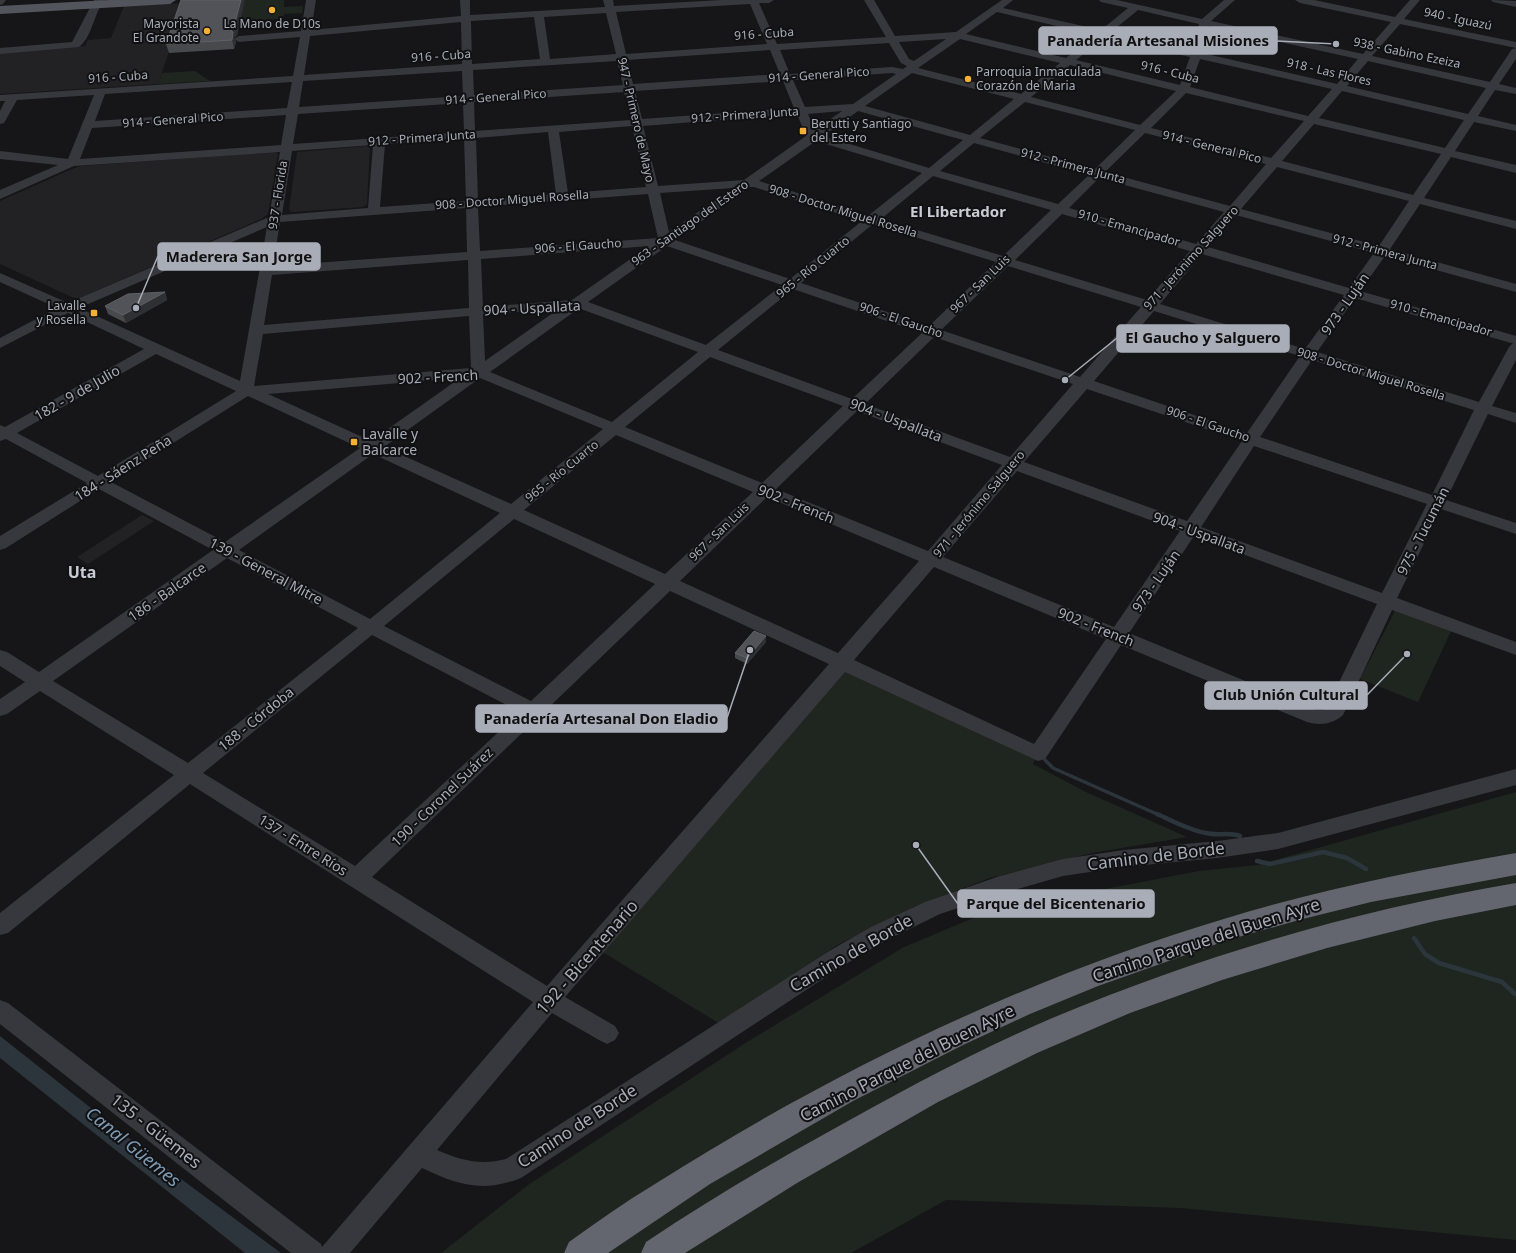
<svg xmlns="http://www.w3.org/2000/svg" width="1516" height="1253" font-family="'Noto Sans',sans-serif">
<rect width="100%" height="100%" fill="#161618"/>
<g fill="#222225">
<polygon points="185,3 158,84 0,94 0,52 85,46 88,40 111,38 124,6"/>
<polygon points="367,146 370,147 367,204 363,207 292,212 289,210 297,152"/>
<polygon points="275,152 278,154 268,214 261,219 80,298 74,298 0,264 0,201 72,169 81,166"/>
<polygon points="142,515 154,521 88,564 77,557"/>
</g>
<g fill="#1e261f">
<polygon points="245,0 284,0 284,7 303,6 302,13 284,14 283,19 240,21"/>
<polygon points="195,71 210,81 158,84 162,73"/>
<polygon points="1396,609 1452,629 1418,702 1360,679"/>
<polygon points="844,670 1036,757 1033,764 1086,792 1187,837 1092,853 990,878 916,906 837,945 720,1024 601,951"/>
<polygon points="1516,792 1516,1240 1181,1208 946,1200 851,1253 441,1253 528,1185 747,1042 904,947 990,911 1199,871 1258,865"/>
</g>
<polygon fill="#2c353c" points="0,1036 173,1173 281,1253 245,1253 0,1058"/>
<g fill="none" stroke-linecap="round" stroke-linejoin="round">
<polyline stroke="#2c353c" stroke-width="3.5" points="1045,760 1053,768 1159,815"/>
<g stroke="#2c353c" stroke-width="4.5">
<path d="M1157,814C1173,821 1189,830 1206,833C1218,836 1228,832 1240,836"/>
<polyline points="1257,861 1270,864 1323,852 1347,858 1366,869"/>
<polyline points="1414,938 1425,954 1439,963 1502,982 1515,994"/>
</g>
<g fill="#37383d" fill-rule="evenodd">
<polygon points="0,0 6,0 3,4 0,5"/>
<path d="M94,0H104C94,14 92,37 79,47L0,54V48L72,42Z"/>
<path d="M306,0H316L311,30L461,16L460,0H470V15L605,7L603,0H613L614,6L721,0H774L769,3H759L777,44L886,37L864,0H874L895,36L956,32L1002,0H1013L1003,8L1101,30L1128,8L1101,2L1099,0H1117L1202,19L1224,0H1235L1211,21L1363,54L1391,22L1300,3L1295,0H1314L1395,17L1410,0H1420L1404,19L1516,42V59L1499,84L1516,88V94L1495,90L1478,116L1516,125V131L1474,122L1455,151L1516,165V173L1451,157L1424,198L1516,221V229L1420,204L1390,249L1516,284V292L1385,256L1360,291L1516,336V360L1492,406L1516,413V423L1488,414L1446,500L1516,523V534L1441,509L1397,598L1516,642V655L1392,610L1343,715C1333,724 1320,726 1307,722L1121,645L1045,759L1038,761L845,672L565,997L615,1026L619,1033L615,1040L607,1044L599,1040L552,1013L437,1150C460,1160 481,1166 506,1159L829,951L871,927L925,902L1000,876L1063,859L1124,850L1217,841L1278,833L1516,769V785L1278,849L1217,858L1124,867L1063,876L1000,894L940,914L887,940L844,965L521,1178C482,1193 458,1185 422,1168L350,1253H291L0,1024V1000L8,1003L321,1244L322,1247L533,1002L190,784L8,933L0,935V913L174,775L40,691L7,714L0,716V699L25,682L0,666V650L7,652L39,672L213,550L99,489L6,548L0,550V536L87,483L6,439L0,441V425L5,427L144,349L68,313L0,348V338L57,308L0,282V273L68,303L269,217L280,152L74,166L0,199V190L58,165L0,159V151L68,159L94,95L17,100L4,123L0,124V111L5,101H0V95L293,76L300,37L239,42L234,39L239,36L301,31ZM750,4L767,44L626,54L616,12ZM1138,10L1199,24L1192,51L1111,32ZM997,12L1095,35L1066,58L966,34ZM606,13L616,54L550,59L544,17ZM534,17L540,59L472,64L471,21ZM461,22L462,64L304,75L310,36ZM1400,24L1516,48L1512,49L1490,82L1372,56ZM1208,26L1358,59L1337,84L1202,53ZM1105,37L1190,57L1180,85L1076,60ZM946,39L914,61L909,59L899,42ZM960,39L1060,63L1021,94L918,68ZM889,43L901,63L907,66L903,69L892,67L790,74L780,50ZM770,50L780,74L633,84L627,60ZM1200,59L1332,89L1308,116L1190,87ZM617,61L623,85L474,95L473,70ZM1368,61L1486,88L1468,114L1347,86ZM1070,65L1176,91L1140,125L1031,97ZM462,71L463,96L299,107L303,81ZM892,73L896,74L853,104L805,107L793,80ZM912,73L1014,99L970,135L865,106ZM783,81L794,108L642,119L635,91ZM292,82L287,108L95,121L105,94ZM1342,91L1464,120L1445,148L1319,118ZM624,92L631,120L475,131L474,102ZM1186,93L1304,121L1271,158L1151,128ZM1025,102L1135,130L1095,169L980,138ZM463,103L464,132L293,144L298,114ZM842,111L815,130L808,114ZM858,111L963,140L929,168L823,136ZM797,114L806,136L744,180L658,186L643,126ZM286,115L281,145L80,159L92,128ZM1314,124L1441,154L1413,195L1282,161ZM632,126L646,187L568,193L559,132ZM548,132L556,194L478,200L476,138ZM1145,133L1266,164L1230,206L1105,172ZM464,138L466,201L380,207L385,144ZM816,141L922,173L869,215L759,181ZM974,143L1089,175L1058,204L940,171ZM373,145L368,208L282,215L292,151ZM1277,167L1409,201L1379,246L1241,209ZM933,176L1051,210L1003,256L881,219ZM1099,178L1224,212L1196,244L1069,208ZM750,187H754L862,221L790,279L675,240ZM733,188L669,232L660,193ZM648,194L658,238L480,251L478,207ZM466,208L467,252L273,266L280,222ZM1062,214L1190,251L1147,300L1015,260ZM1236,215L1374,253L1349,288L1208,247ZM873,224L996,262L929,326L801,283ZM267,227L240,381L79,308ZM649,246L572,300L483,307L481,259ZM667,246L782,285L706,345L588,302ZM1202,254L1344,295L1305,349L1160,304ZM468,260L469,308L264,325L272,275ZM1008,266L1141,307L1080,377L941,330ZM793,289L922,333L852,399L718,350ZM1355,298L1511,343H1513L1509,347L1479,402L1317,352ZM560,308L485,361L483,315ZM578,309H581L698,352L612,422L490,372ZM1154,311L1300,356L1247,433L1094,381ZM469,316L471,368L254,386L263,334ZM934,337L1073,384L1010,457L865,404ZM156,354L236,391L98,476L17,433ZM710,357L843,406L762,483L625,427ZM1312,360L1474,410L1432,495L1260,437ZM460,378L371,441L268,394ZM480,378L603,429L511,504L384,447ZM1087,389L1242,441L1187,521L1024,462ZM248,396L360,448L225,542L111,482ZM857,411L1002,465L928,551L776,489ZM616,435L753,492L665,574L524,510ZM1254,446L1427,504L1382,593L1201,527ZM373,454L500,513L370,619L239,550ZM1017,471L1180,531L1114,627L943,557ZM767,497L919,561L838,653L680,581ZM514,519L655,584L531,701L384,626ZM1194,536L1377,604L1327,707L1323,710H1316L1129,633ZM227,558L358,628L188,763L53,681ZM934,567L1106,639L1034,744L854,660ZM670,591L829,664L547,986L372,877ZM372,635L520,712L355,866L203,773Z"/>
<polygon points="1491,0 1516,1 1516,7 1493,2"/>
</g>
<polygon fill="#53555c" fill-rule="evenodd" points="109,0 176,0 170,4 0,14 0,6"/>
<g fill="#63666e" fill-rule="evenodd">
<path d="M1516,853V875L1371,902L1299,920L1228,940L1098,986L1030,1014L963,1045L853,1101L710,1184L608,1253H564L569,1242C597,1222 625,1202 655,1184C833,1071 1026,978 1227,918C1322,889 1419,870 1516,853Z"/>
<path d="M1516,883V905L1435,921L1327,948L1222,980L1130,1013L1037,1053L938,1102L797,1183L685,1253H641L646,1242C703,1204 761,1169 821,1136C896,1094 971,1053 1050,1019C1199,956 1357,910 1516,883Z"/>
</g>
</g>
<g fill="#47494d">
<polygon points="237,36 234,37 236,42 234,49 169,53 166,44"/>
<polygon points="165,292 167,300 126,323 108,314 105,306"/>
<polygon points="766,642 747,664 735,658 735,653"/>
</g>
<g fill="#2f3033">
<polygon points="241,0 245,0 237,36 234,37 236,42 234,49 230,29"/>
<polygon points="165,292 167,300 126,323 123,315"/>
<polygon points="766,636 766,642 747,664 747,658"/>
</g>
<g fill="#525359" stroke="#5f6168">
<polygon points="181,0 241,0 234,26 230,29 233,32 232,40 166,44"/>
<polygon points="165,292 123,315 105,306 128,294"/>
<polygon points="754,631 766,636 747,658 735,653"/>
</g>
<g fill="#f2b134" stroke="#111113" stroke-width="1.5">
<circle cx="272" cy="10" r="4"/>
<circle cx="207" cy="31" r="4"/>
<circle cx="968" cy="79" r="4"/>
<rect x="799" y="127" width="8" height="8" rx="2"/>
<rect x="90" y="309" width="8" height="8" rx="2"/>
<rect x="350" y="438" width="8" height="8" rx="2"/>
</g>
<g text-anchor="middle" stroke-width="4" stroke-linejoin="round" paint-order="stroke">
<g font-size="12" fill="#a8adb8" stroke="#111113">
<text transform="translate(1458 19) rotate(12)" y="4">940 - Iguazú</text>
<text transform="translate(764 34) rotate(-4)" y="4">916 - Cuba</text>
<text transform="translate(1407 53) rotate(12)" y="4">938 - Gabino Ezeiza</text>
<text transform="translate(441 56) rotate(-4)" y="4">916 - Cuba</text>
<text transform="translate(1170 72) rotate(14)" y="4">916 - Cuba</text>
<text transform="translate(1329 72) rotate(13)" y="4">918 - Las Flores</text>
<text transform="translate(819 75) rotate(-4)" y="4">914 - General Pico</text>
<text transform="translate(118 77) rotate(-4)" y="4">916 - Cuba</text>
<text transform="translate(496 97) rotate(-4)" y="4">914 - General Pico</text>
<text transform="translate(745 115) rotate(-4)" y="4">912 - Primera Junta</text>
<text transform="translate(173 120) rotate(-4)" y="4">914 - General Pico</text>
<text transform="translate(636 120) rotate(77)" y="4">947 - Primero de Mayo</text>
<text transform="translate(422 138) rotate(-4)" y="4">912 - Primera Junta</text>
<text transform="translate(1212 147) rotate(14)" y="4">914 - General Pico</text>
<text transform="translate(1073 166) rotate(15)" y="4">912 - Primera Junta</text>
<text transform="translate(278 195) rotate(-81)" y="4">937 - Florida</text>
<text transform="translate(512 200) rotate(-4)" y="4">908 - Doctor Miguel Rosella</text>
<text transform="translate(843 211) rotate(17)" y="4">908 - Doctor Miguel Rosella</text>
<text transform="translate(690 223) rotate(-35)" y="4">963 - Santiago del Estero</text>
<text transform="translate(1129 228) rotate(16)" y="4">910 - Emancipador</text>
<text transform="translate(578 246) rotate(-4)" y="4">906 - El Gaucho</text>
<text transform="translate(1385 252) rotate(15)" y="4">912 - Primera Junta</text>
<text transform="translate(1191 258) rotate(-48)" y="4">971 - Jerónimo Salguero</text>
<text transform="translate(813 267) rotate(-39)" y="4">965 - Río Cuarto</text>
<text transform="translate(980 284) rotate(-44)" y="4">967 - San Luis</text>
<text transform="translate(1441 318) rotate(16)" y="4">910 - Emancipador</text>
<text transform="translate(901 320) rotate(19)" y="4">906 - El Gaucho</text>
<text transform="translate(1371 374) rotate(17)" y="4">908 - Doctor Miguel Rosella</text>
<text transform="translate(1208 424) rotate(19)" y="4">906 - El Gaucho</text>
<text transform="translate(562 471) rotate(-39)" y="4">965 - Río Cuarto</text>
<text transform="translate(979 504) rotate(-50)" y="4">971 - Jerónimo Salguero</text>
<text transform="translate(719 532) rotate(-44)" y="4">967 - San Luis</text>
</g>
<g font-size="12" fill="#a8adb8" stroke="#111113" text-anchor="end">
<text x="199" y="28">Mayorista<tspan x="199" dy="14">El Grandote</tspan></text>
<text x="272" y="28" text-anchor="middle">La Mano de D10s</text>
<text x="976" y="76" text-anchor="start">Parroquia Inmaculada<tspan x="976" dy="14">Corazón de Maria</tspan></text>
<text x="811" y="128" text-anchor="start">Berutti y Santiago<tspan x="811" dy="14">del Estero</tspan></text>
<text x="86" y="310">Lavalle<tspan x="86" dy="14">y Rosella</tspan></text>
</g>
<g font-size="14" fill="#a8adb8" stroke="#111113">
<text transform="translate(1345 304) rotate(-55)" y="5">973 - Luján</text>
<text transform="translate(532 308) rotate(-3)" y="5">904 - Uspallata</text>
<text transform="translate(438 377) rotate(-3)" y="5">902 - French</text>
<text transform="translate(77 393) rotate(-30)" y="5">182 - 9 de Julio</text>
<text transform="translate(896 420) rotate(21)" y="5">904 - Uspallata</text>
<text transform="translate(123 468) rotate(-32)" y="5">184 - Sáenz Peña</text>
<text transform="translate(796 504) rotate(22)" y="5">902 - French</text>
<text transform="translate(1423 531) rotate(-63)" y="5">975 - Tucumán</text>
<text transform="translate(1199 533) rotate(20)" y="5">904 - Uspallata</text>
<text transform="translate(266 571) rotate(28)" y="5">139 - General Mitre</text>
<text transform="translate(1156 581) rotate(-55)" y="5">973 - Luján</text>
<text transform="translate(167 592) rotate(-35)" y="5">186 - Balcarce</text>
<text transform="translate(1096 627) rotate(22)" y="5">902 - French</text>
<text transform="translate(256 719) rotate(-39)" y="5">188 - Córdoba</text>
<text transform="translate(442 797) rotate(-44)" y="5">190 - Coronel Suárez</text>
<text transform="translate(303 845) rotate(32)" y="5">137 - Entre Ríos</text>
</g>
<g font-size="14" fill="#a8adb8" stroke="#111113" text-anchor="start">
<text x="362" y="439">Lavalle y<tspan x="362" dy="16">Balcarce</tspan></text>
</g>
<g font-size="15" font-weight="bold" fill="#c9ccd4" stroke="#111113">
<text x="958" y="217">El Libertador</text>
</g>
<g font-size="16" font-weight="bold" fill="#c9ccd4" stroke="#111113">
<text x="82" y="578">Uta</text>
</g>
<g font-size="17" fill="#a8adb8" stroke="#111113">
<text transform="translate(1156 856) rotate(-7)" y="6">Camino de Borde</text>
<text transform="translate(1206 940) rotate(-18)" y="6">Camino Parque del Buen Ayre</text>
<text transform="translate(851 953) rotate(-30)" y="6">Camino de Borde</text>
<text transform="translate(587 957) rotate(-49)" y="6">192 - Bicentenario</text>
<text transform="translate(907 1063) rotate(-27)" y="6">Camino Parque del Buen Ayre</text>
<text transform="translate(577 1126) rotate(-33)" y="6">Camino de Borde</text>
<text transform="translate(156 1131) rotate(38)" y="6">135 - Güemes</text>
</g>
<g font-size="18" font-style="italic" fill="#7f9bb3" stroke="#111113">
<text transform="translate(133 1147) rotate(39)" y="6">Canal Güemes</text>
</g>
</g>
<path fill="none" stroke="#a8adb8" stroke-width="1.5" d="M1336 44L1277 41M136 308L158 256M1065 380L1117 338M1407 654L1367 695M750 650L727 718M916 845L958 904"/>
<g fill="#a8adb8" stroke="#111113" stroke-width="1.5">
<circle cx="1336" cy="44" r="4"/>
<circle cx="136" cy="308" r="4"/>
<circle cx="1065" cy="380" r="4"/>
<circle cx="1407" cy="654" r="4"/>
<circle cx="750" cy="650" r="4"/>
<circle cx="916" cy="845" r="4"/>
</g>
<g fill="#a8adb8" stroke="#a8adb8" stroke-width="1.5">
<rect x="1039" y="27" width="238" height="27" rx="4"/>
<rect x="158" y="243" width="162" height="27" rx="4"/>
<rect x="1117" y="325" width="172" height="27" rx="4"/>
<rect x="1205" y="682" width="162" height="27" rx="4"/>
<rect x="476" y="705" width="251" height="27" rx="4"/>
<rect x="958" y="890" width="196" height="27" rx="4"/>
</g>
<g font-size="15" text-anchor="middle" font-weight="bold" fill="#111">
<text x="1158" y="46">Panadería Artesanal Misiones</text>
<text x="239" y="262">Maderera San Jorge</text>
<text x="1203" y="343">El Gaucho y Salguero</text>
<text x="1286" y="700">Club Unión Cultural</text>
<text x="601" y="724">Panadería Artesanal Don Eladio</text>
<text x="1056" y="909">Parque del Bicentenario</text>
</g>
</svg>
